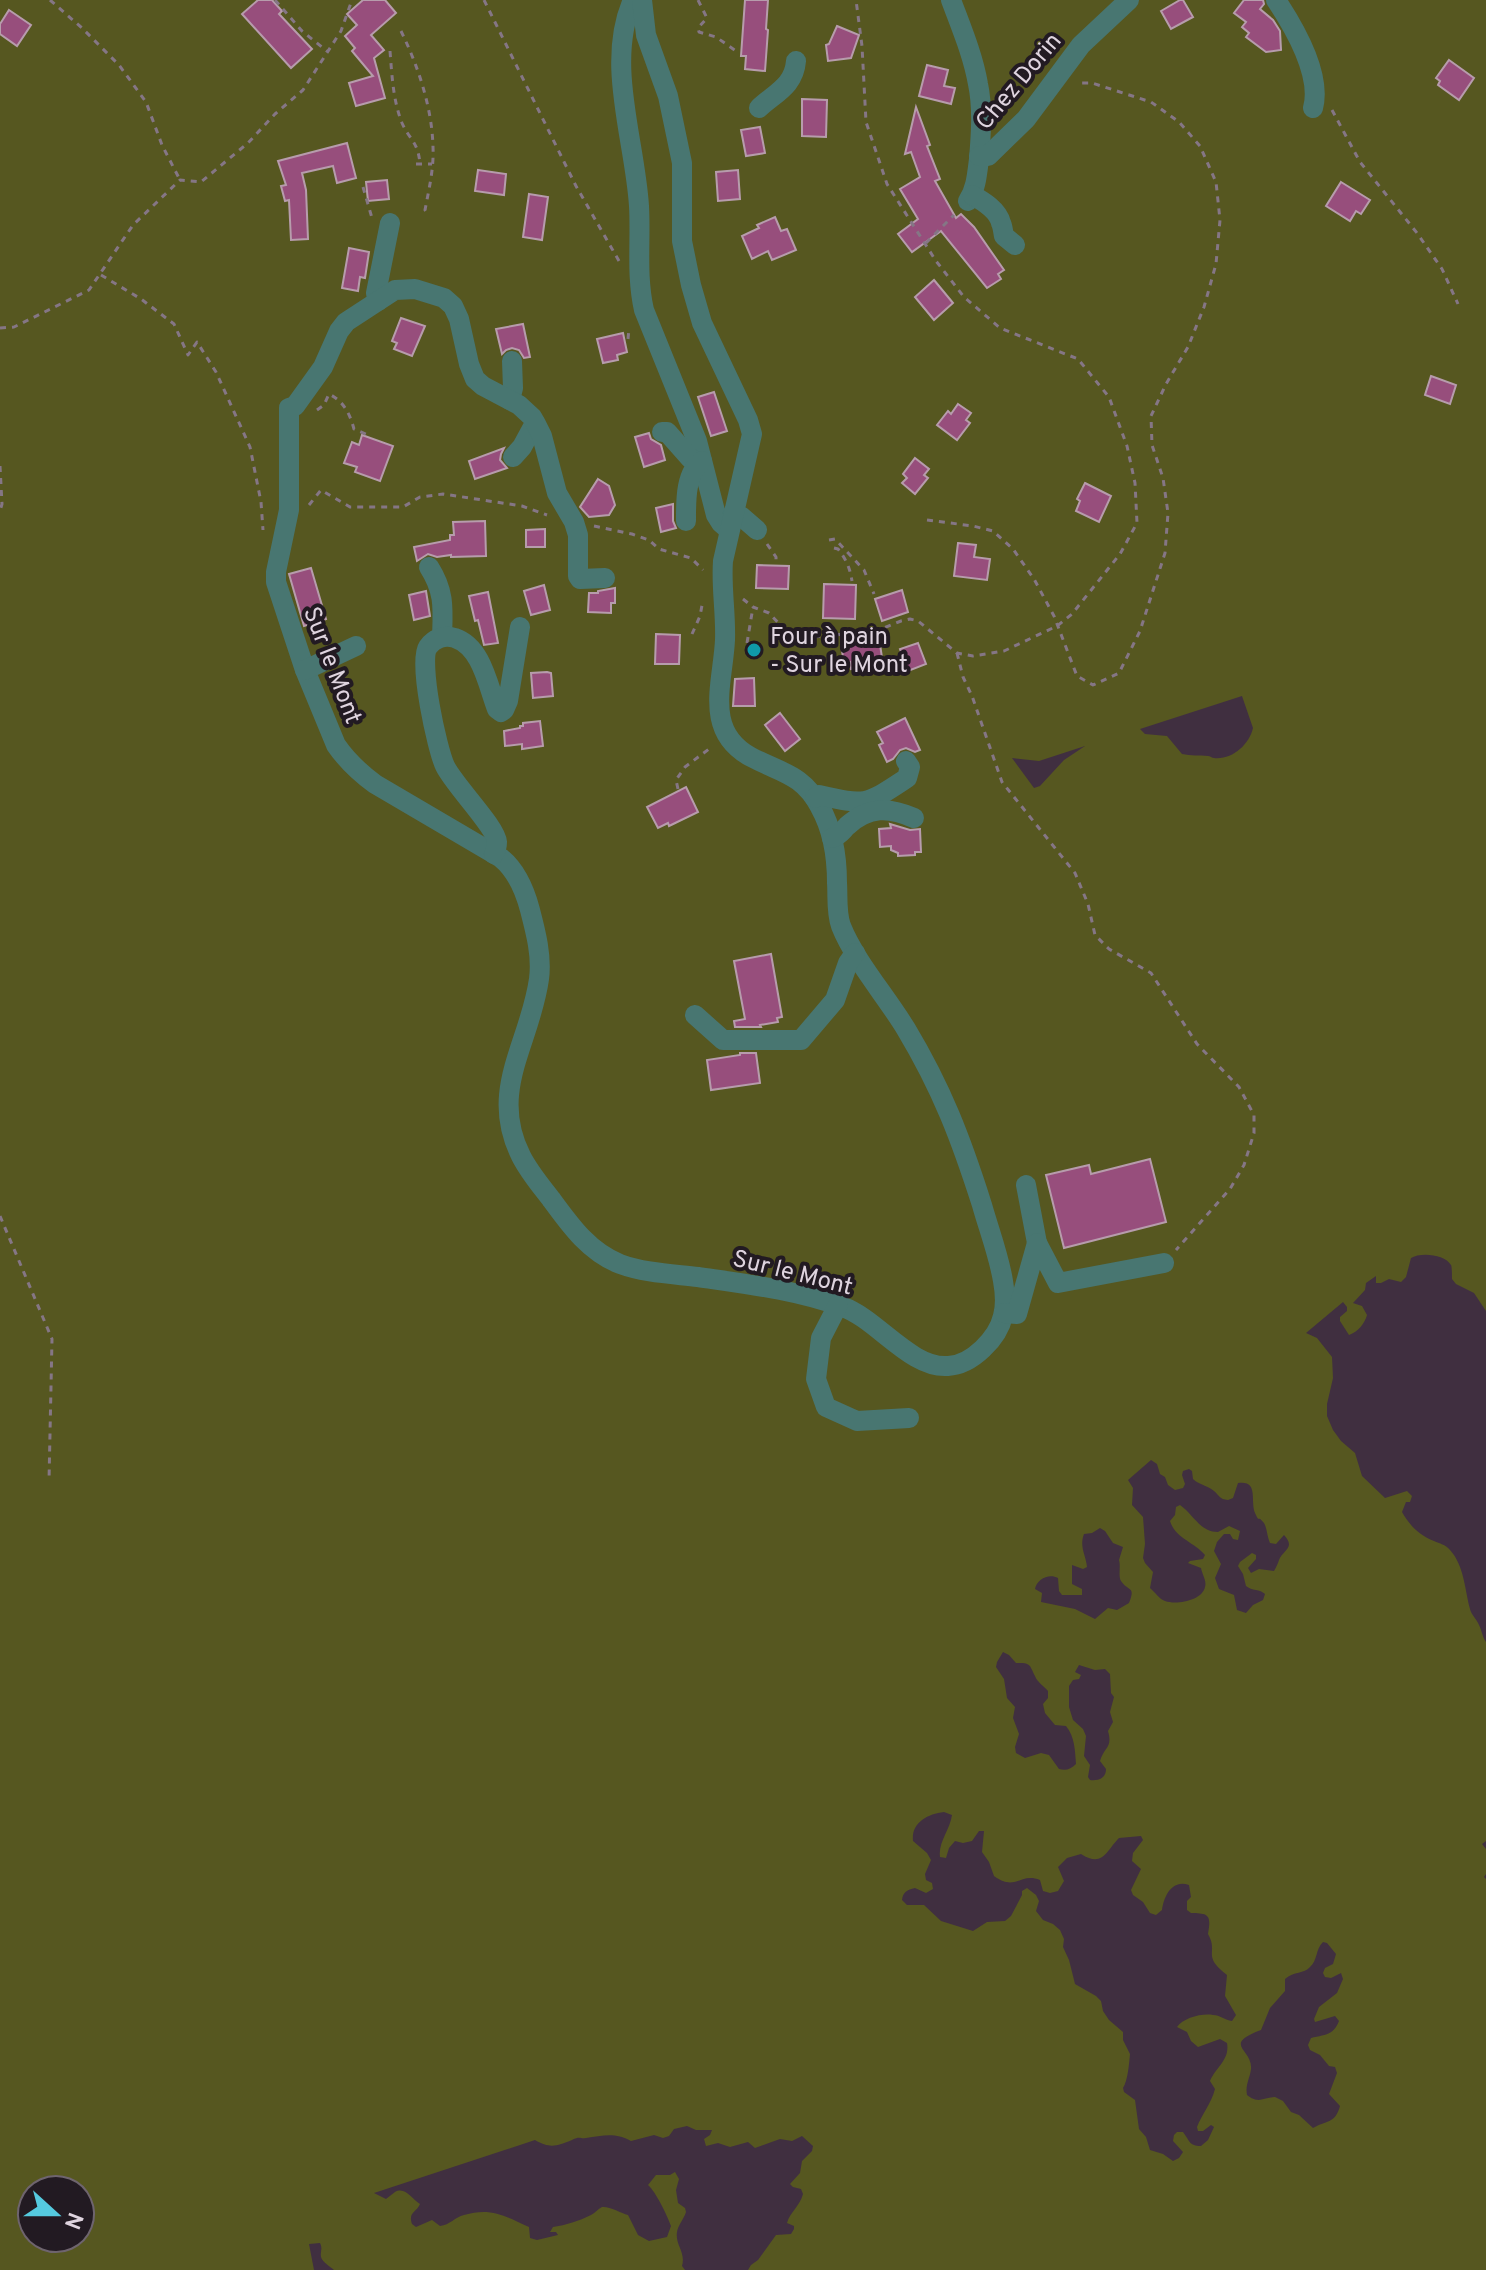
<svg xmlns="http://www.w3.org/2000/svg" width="1486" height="2270" font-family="Overpass,sans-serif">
<rect width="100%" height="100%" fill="#402f40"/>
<path fill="#565720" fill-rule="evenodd" d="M0,0H1486V1311L1474,1293L1456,1284L1452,1279C1452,1278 1452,1266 1451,1265C1445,1254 1420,1252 1411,1258L1406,1277L1401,1282L1389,1279L1381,1283H1376V1276L1366,1283L1365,1290L1353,1303L1362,1306L1367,1315C1365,1323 1358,1332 1349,1335L1340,1321V1317L1347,1311V1307L1343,1302L1306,1333L1317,1338L1332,1357L1333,1378L1327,1404V1416L1333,1430L1341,1441L1355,1453L1362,1476L1385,1498L1407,1491L1412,1496L1410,1502H1406L1402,1512C1410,1526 1419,1535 1434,1541C1440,1544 1445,1544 1450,1550C1464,1565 1465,1590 1470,1609C1471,1614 1477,1620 1479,1625C1482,1631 1482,1636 1486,1642V1841L1482,1844L1486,1849V1874L1484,1877L1486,1879V2270H748L751,2265L758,2260L776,2235L791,2234L794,2229V2226L787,2223C790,2212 800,2206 803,2194L801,2189L793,2187L790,2184L800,2173L802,2161L812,2151L813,2146L802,2136L792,2141L780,2139L755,2148L748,2142L730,2147L718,2143L706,2146L704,2139L710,2135L712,2130H696L687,2126L674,2129L669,2136L663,2138L654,2135L631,2141C615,2132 602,2136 586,2138C577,2139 581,2136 572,2140C557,2146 550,2149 535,2140L374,2193L386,2199C389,2197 392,2194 395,2192C405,2186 412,2199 420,2204C416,2213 408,2212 412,2224L416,2227L432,2220L440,2226C450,2225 455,2217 464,2215C491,2207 505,2216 529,2227L530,2238L537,2240L558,2235L556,2232H550L553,2227C566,2225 579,2221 591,2215C595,2213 598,2209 602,2207C609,2206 621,2213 628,2215L638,2235L649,2241L667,2237L671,2226C667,2215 656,2192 648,2185L656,2175H670L675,2172L679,2179L676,2190L678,2203L685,2208L686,2212C684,2219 678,2225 677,2232C675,2245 686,2252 682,2266L685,2270H334C331,2267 322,2262 321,2257C320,2251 323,2249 320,2243L309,2244L314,2270H0ZM1242,696L1253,728C1249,745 1232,760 1214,758C1212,758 1210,756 1208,756C1199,755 1191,756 1182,754L1167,736L1145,734L1140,729ZM1085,746L1064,760L1040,786L1034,788L1012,758L1039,761ZM1151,1460L1157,1464L1160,1474L1165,1477L1168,1485L1175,1490L1183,1488L1185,1484L1182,1475L1183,1471L1189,1469L1192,1471L1193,1479C1199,1485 1207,1485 1214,1491C1220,1496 1219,1499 1228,1500L1233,1498L1238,1483C1259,1480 1250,1500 1255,1513C1260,1524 1257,1514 1264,1523C1267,1528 1267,1536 1270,1543L1276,1544L1284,1535C1296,1548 1283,1550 1279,1560C1278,1564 1276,1567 1274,1571L1259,1569L1251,1573L1248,1568L1256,1559V1555L1252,1553L1240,1562L1238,1566L1243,1574L1246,1586C1252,1591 1260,1589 1265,1594L1263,1600L1253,1605L1246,1613L1237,1610L1234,1595L1219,1589L1215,1578L1221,1564L1214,1551L1217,1542L1224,1534H1230L1233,1539L1238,1540L1240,1531L1229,1526L1218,1532C1200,1532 1194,1515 1180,1505L1176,1507L1175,1515L1170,1521C1175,1538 1194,1542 1205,1555L1203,1559L1190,1561L1188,1563L1201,1568C1202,1574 1207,1581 1205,1587C1202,1601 1176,1605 1165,1601C1159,1599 1155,1592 1150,1588L1153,1572L1145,1563L1143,1558L1145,1544L1143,1517L1132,1505L1133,1488L1128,1480ZM1100,1528L1105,1531L1113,1543L1123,1547L1119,1560C1121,1566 1118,1576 1121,1581C1128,1592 1136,1585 1129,1603L1117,1610L1108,1608L1095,1619L1075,1609L1041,1602L1042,1593L1035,1589C1037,1579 1049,1573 1058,1578L1059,1591L1062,1595H1082V1589L1072,1584V1565L1083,1569L1087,1567C1086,1555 1079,1547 1084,1534L1092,1533ZM1003,1652L1009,1655L1016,1663C1031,1663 1029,1664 1035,1676C1037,1682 1044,1686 1048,1691V1698L1043,1704L1045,1713L1055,1725L1066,1726C1075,1737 1075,1751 1076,1764C1071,1769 1066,1771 1059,1769L1049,1755L1041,1753L1025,1758L1016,1753L1015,1747L1019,1734L1013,1718L1015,1707L1007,1698L1004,1679L996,1667L997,1662ZM1079,1665L1095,1670L1105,1669L1110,1674L1111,1693L1114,1697L1110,1712L1113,1722L1108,1731C1113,1748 1104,1747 1100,1761L1106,1769C1106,1778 1099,1781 1090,1780L1088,1777L1090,1765L1084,1756L1086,1736L1083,1729L1073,1720L1069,1707V1686L1073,1680L1079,1679L1081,1675L1075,1672ZM944,1812L952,1815C950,1830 938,1842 940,1857L946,1858L949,1848L955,1841L963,1843L972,1841L979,1831H984L982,1852L989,1862L994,1876C1016,1892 1020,1872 1040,1880L1043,1891L1050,1893L1058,1891L1064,1881L1058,1867L1067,1858L1081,1854C1103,1868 1106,1851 1119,1838L1141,1836L1143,1840L1133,1853L1132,1861L1141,1869L1131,1890L1133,1895L1143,1902L1150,1913L1156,1915L1162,1910C1164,1896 1172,1879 1189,1885L1191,1897L1187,1901V1910L1191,1913C1210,1913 1211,1916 1208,1934C1219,1953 1201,1955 1227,1975L1225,1996L1236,2015L1232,2021C1225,2020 1220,2015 1213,2015C1202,2013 1183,2018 1177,2027L1187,2032L1191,2041L1198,2047L1220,2039L1227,2043C1230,2060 1216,2067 1210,2081L1215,2089C1211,2104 1202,2114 1197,2127L1198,2131H1203L1211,2125L1214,2127L1208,2140L1201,2146C1189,2146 1190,2141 1183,2132H1177L1174,2135L1173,2141L1183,2152L1179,2158L1173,2161L1163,2154L1150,2150L1146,2137L1139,2129L1135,2100L1124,2092L1123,2088C1128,2080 1129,2064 1130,2054L1123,2040V2032L1109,2020L1103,2011L1101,2001L1096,1996L1075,1984L1069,1960L1063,1947L1064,1939L1060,1930L1053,1924L1043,1920L1036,1911L1039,1901L1036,1895L1027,1888L1022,1891V1895L1011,1916L1005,1921L987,1922L973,1931L941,1921L924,1905H907L902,1900C903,1892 907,1890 915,1888L926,1893L933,1889L932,1883L926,1880L925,1874L931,1860L927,1853L913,1841C911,1823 927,1814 944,1812ZM1323,1942L1327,1943L1336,1954L1333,1964L1325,1968L1323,1973L1325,1977L1331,1978L1341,1973L1343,1979L1337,1993L1319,2007L1314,2019L1315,2022L1335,2016L1339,2021C1334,2035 1324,2035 1311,2038L1308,2045L1310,2050L1320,2055L1329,2066L1335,2067L1337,2073L1329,2094L1340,2106C1335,2124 1327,2120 1313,2128L1299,2115L1291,2112L1283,2101L1275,2097C1263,2098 1258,2104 1247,2095C1245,2085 1250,2078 1251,2069C1253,2049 1221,2045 1261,2030L1270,2008L1285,1991V1979C1294,1971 1304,1974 1310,1967C1318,1960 1315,1950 1323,1942ZM32,2190H80V2238H32Z"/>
<g fill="#974e7c" stroke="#b79cac" stroke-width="2">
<polygon points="258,0 272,0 282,11 279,14 312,49 291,68 242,14"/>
<polygon points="363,0 385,0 396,13 371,35 384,50 374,58 385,98 356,106 349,83 373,76 352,51 355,48 345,36 357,25 347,14"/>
<polygon points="745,0 768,0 766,29 768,30 765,71 745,69 746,56 741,56"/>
<polygon points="1180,0 1183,0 1193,17 1171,29 1161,11"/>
<polygon points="1244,0 1263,0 1264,4 1260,9 1273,20 1280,31 1281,50 1266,52 1246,37 1249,33 1242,27 1246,22 1234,13"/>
<polygon points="9,10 31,25 17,46 0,34 0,24"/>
<polygon points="837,26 859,35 851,58 828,61 826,45 829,44"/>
<polygon points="1449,60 1474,78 1459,100 1438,85 1440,81 1436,78"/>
<polygon points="927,65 948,70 944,86 955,88 951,104 919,96"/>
<polygon points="802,99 827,100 826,137 802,136"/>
<polygon points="916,107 930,145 927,146 940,179 935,181 956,218 961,214 974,227 1004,270 998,274 1001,279 987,288 941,231 912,252 898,234 918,219 900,189 920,177 911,152 905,154"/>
<polygon points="760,127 765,153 746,156 741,130"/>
<polygon points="347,143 356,178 337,183 333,166 302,173 306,190 308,239 291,240 289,200 285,201 281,186 286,185 278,161"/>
<polygon points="478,170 506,174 504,195 475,191"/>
<polygon points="738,170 740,199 718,201 716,172"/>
<polygon points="387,180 389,199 368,201 366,182"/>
<polygon points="1341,182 1370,200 1361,214 1356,211 1350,221 1326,206"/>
<polygon points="529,194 548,197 542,240 523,237"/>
<polygon points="775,217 781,231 787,229 796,250 772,260 768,251 752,259 742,236 759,228 757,225"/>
<polygon points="349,248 369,252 365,278 360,277 358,291 342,288"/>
<polygon points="934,280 953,303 934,320 915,297"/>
<polygon points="401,318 425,326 412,356 394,349 397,343 392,341"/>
<polygon points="523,324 530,357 524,358 519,350 512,348 506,350 502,354 496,329"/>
<polygon points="623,333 627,352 617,355 618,360 603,363 597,339"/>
<polygon points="1431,376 1456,385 1450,404 1425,395"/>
<polygon points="714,392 727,431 711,436 698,397"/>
<polygon points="958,404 971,413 966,420 970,423 957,440 937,425 948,411 951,414"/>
<polygon points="649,433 651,439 661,445 665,460 644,467 635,437"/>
<polygon points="362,435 393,446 380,481 355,472 357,467 344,463 352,442 359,445"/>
<polygon points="504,448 501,454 500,460 507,468 475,479 469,461"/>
<polygon points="915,458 929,469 924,475 928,478 915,494 902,483 907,478 903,474"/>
<polygon points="598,479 609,486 615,505 609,515 589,517 580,507"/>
<polygon points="1085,483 1111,496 1099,522 1076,511 1080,501 1077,499"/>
<polygon points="673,504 673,521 676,528 661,532 656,508"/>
<polygon points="485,521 486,556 451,557 451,555 437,557 428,554 417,561 414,547 450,540 450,535 454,535 453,522"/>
<polygon points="545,529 545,547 526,547 526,530"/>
<polygon points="958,543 976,545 974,557 990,559 987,580 954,576"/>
<polygon points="757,565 789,566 788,589 756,588"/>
<polygon points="311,568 326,619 304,626 289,574"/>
<polygon points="824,584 856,585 855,619 823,618"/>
<polygon points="544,585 550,610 531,615 524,591"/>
<polygon points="615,588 615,603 611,603 611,613 588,612 589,593 598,593 598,591"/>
<polygon points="902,590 908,612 882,621 875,599"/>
<polygon points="426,591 430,616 414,620 409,595"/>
<polygon points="488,592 498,643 484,645 478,620 475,621 469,596"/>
<polygon points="656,634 680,635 679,664 655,664"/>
<polygon points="879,638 883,664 851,669 850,662 844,663 841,645"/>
<polygon points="918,643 926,664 908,671 900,649"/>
<polygon points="547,672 551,673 553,696 533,698 531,673"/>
<polygon points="754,678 755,706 733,706 735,679"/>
<polygon points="780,713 800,739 785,751 765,725"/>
<polygon points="905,718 920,750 915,752 906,748 900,750 893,759 887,762 879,745 883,743 877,732"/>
<polygon points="540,721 543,746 522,749 522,744 505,746 504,731 520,728 520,726 523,726 523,723"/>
<polygon points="686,787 698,812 669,826 668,823 658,828 647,807"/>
<polygon points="890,824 910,830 920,829 921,852 915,852 915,855 898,856 898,853 891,850 891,846 880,847 879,829 891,828"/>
<polygon points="771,954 782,1017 777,1018 778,1022 760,1025 761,1027 735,1027 734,1021 745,1019 734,961"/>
<polygon points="740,1053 756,1053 760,1083 711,1090 707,1060 740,1055"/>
<polygon points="1150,1159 1166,1222 1064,1248 1046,1175 1089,1165 1091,1174"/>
</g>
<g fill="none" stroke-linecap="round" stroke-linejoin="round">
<g stroke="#857685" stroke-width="3" stroke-dasharray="6 6" stroke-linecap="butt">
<polyline points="50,0 82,28 119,65 146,102 162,145 180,180"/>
<polyline points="275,0 302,31 327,51"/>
<polyline points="484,0 576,186 619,261"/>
<polyline points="698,0 707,18 698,28 699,32 716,37 739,53"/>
<path d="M401,31C418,66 432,107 433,147C434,168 429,189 425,210L428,214"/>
<path d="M390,51C392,76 393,100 402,123C410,141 418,141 420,164"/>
<polyline points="1332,110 1360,162 1417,233 1442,269 1458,304"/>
<polyline points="416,164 432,164"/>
<polyline points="363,187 372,218"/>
<polyline points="926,243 954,215"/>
<polyline points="101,275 141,299 174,324 188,355 197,342 216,372 250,447 261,502 263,530"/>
<polyline points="0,328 14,327 89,290 133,225 180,180 201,182 248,143 275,114 303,90 341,31 352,0"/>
<polyline points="628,339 629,328"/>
<path d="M317,410L324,405L329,394C345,402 350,415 354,429L370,436"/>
<polyline points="0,466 2,504 0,511"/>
<polyline points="309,505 321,490 350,507 403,507 420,497 443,494 522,506 547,515"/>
<polyline points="927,520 973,526 993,531 1013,549 1034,579 1054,616 1077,676 1093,685 1119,673 1140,631 1165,553 1168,513 1163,478 1152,445 1151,416 1166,384 1188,347 1204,307 1216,264 1220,220 1216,182 1200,146 1179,122 1151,102 1092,83 1077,83"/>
<polyline points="594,526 632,534 649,540 659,549 691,558 703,570"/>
<polyline points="829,540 835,539 864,570 874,594"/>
<polyline points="767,544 776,557 776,562"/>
<path d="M834,548L838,549C846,559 850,568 852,581"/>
<polyline points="743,599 753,607 769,613 784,629 803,638 876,631 901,621 910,619 918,621 957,653 973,656 1004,651 1057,626 1072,614 1120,554 1137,523 1135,483 1127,446 1109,397 1078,359 1000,328 964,297 936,261 887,184 866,122 862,46 856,0"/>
<polyline points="692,634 700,616 703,600"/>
<polyline points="747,643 753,607"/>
<polyline points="957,653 963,677 972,696 1002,782 1075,873 1088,904 1095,935 1109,949 1151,973 1197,1044 1239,1087 1254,1115 1254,1133 1244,1165 1230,1189 1176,1250"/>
<polyline points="678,789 676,780 685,767 713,746"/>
<polyline points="0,1216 52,1339 49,1481"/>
</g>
<g stroke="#487671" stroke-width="20">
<path d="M633,0C605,62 635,140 639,206C641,241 636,275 644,310L697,441L716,515L721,523L729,530"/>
<path d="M951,0C961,27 973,55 978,84C983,108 981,135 979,159C977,175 976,189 968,201"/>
<path d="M1276,0C1294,27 1322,75 1313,108"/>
<path d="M759,108C775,93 794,86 796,61"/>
<polyline points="979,156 988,156 1026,119 1081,45 1129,0"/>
<path d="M972,195C983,201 998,210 1001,223C1003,227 1003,232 1004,236L1015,245"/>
<polyline points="378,301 376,293 390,223"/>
<polyline points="510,400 513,388 512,361"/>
<polyline points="662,432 667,432 690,458 698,463"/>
<polyline points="513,457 522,447 535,423"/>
<polyline points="733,513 742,517 757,530"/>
<path d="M686,521C686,502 685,473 702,461"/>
<path d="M429,567C445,592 443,609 442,637"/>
<path d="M605,578L580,579L578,576V535L574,522L557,493L542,436L536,424L532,417L519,405L483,386L475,379L469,364L459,319L453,306L444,298L415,289L395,290L346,322L339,331L323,367L295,406L289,408V510L276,572V582L305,670L336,745C347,761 360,773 375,784L501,858C517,871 525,891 530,910C536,933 542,956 539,979C530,1044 488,1090 521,1156C529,1172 541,1186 551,1199C570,1225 589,1252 620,1264C644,1273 673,1274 698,1277C746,1284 797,1290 843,1307C877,1319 911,1369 948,1366C972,1365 998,1338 1003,1316C1006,1305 1005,1292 1003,1281C999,1256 989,1230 982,1205C961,1139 942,1089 906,1029C886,996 855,961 841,926C836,912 838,897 837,883C837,857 833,830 820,807C803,774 781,773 751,757C703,731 723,683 725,640C726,613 721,587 723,561L752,434L748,420L702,323L691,285L682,241V163L668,96L646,35L642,0"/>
<polyline points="305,670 356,646"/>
<path d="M815,798L819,795C867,806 866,805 907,778L910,767L906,761"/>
<path d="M832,838C840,835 841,832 847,826C869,806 889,807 914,818"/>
<path d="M494,854C496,850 497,846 497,842C496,827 454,785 445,766C437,749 418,661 428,647C434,638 445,635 455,638C482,647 488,686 497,709L501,712L504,710L508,701L520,627"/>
<polyline points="695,1015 723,1040 801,1040 835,1000 848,963 855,953"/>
<polyline points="1026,1185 1037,1243"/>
<polyline points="838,1305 821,1338 816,1379 826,1407 857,1421 909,1418"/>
<polyline points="1004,1313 1017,1314 1037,1243 1058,1283 1164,1263"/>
</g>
</g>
<circle fill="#0f9aa8" stroke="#221a22" stroke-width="3" cx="754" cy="650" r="8"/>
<g text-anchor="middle" stroke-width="8" stroke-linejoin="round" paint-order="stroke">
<g font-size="24" fill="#dfd4df" stroke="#221a22">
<text transform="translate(1018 81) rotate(-50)" y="8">Chez Dorin</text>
<text transform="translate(333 665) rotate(69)" y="8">Sur le Mont</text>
<text transform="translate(793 1272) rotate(14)" y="8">Sur le Mont</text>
</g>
<g font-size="24" fill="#dfd4df" stroke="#221a22" text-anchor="start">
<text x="770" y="644">Four à pain<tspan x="770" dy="28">- Sur le Mont</tspan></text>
</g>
</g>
<g transform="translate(56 2214) rotate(111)"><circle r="38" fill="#221a22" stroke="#6e646e" stroke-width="2"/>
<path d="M0-6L14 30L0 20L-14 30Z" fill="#55cadf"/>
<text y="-12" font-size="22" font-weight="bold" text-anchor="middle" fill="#dfd4df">N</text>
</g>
</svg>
